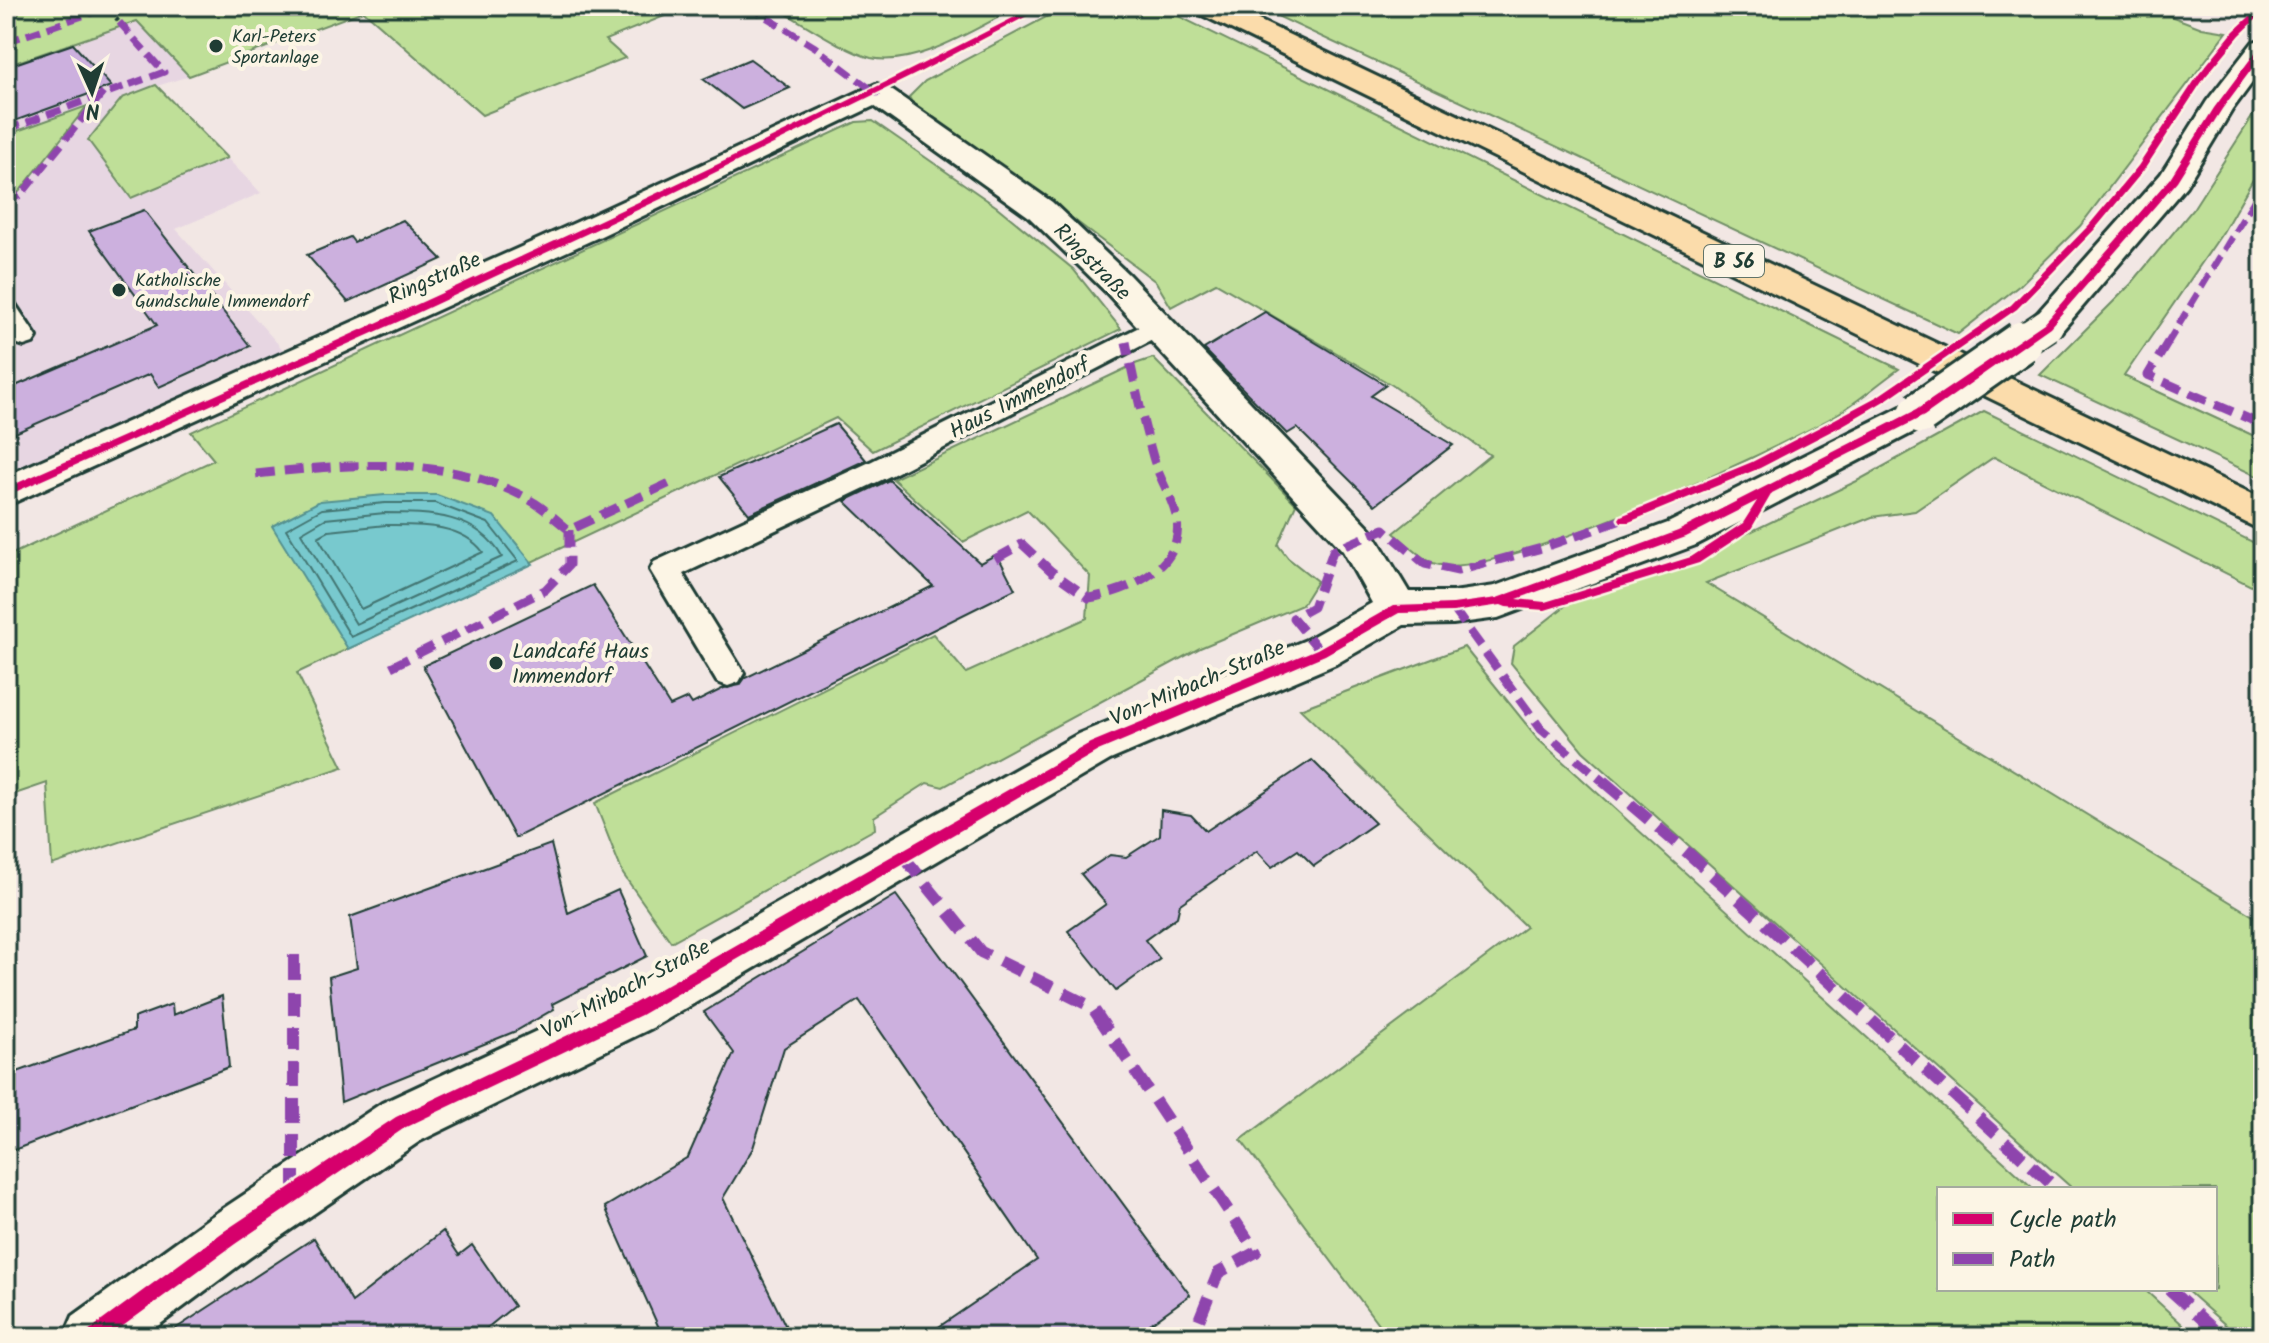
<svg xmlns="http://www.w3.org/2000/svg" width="2269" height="1343" font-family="Kalam,sans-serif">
<rect width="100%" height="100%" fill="#f2e7e4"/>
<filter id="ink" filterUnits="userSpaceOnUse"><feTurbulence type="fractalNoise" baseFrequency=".0125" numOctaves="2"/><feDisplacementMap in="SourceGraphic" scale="16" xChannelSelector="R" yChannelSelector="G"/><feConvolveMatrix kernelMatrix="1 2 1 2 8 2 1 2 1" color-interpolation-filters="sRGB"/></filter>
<g filter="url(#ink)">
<polygon fill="#e7d6e2" points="137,21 189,76 157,86 261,193 176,229 286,353 6,477 6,66"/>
<g fill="#bfdf98" stroke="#6f8e66" stroke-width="2">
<polygon points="6,6 354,6 361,12 189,76 137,21 6,66"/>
<polygon points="358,6 689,6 605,40 625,58 482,115"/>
<path d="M773,6H1020C979,26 917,68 871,58C844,51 799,20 773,6Z"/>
<path d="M1067,6H1158L1899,369C1875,386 1851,408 1824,422C1764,454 1487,586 1433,563C1419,557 1405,542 1394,533L1490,455L1392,385L1216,283L1171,307L1156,282L1068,215L914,106L909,97L925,81Z"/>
<polygon points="1256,6 2144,6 2202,28 2227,32 2080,226 2020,285 1958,334"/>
<polygon points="156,85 227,158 131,198 88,140 122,98"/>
<polygon points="2263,100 2263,162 2223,232 2124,376 2263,440 2263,479 2040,375 2131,284 2193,209"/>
<polygon points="87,106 19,192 6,196 6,135"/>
<polygon points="873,121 997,207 1073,269 1121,329 873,451 836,418 297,673 343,767 52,865 47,783 6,797 6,557 214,460 191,432 856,122"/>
<polygon points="1153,358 1296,504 1278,545 1288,558 1317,581 1302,605 1200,648 943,787 927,783 874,817 875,829 671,942 623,874 595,803 933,634 966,673 1087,618 1090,576 1027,510 963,542 893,479 1135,364"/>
<polygon points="1984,411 2263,547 2263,592 1994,457 1915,511 1872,517 1706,583 2263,922 2263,1337 2239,1337 2185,1289 2215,1289 2215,1189 2073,1189 1583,751 1511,663 1514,646 1569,603 1746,534 1857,481"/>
<polygon points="1464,647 1539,740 2034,1189 1939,1189 1939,1289 2144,1289 2196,1337 1388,1337 1241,1140 1526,927 1300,709"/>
</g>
<polygon fill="#78c9ce" stroke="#549190" stroke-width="2" points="385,495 437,495 494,516 533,564 348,649 272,526 320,501"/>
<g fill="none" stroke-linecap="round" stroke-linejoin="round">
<g stroke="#437572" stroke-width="2">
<polygon points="385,503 435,503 488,523 518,561 351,637 286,529 322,509"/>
<path d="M385,513C430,513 478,514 502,557L356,624L301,533L325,519Z"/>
<path d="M386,525C419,525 461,523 483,552L361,609L318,537L329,531Z"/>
</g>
</g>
<g fill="#ccb0de" stroke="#1f3d34" stroke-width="2">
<polygon points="73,44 111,86 6,124 6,67"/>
<polygon points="750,59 790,88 742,109 703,79"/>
<polygon points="144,210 250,346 159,387 150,374 6,437 6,390 157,325 89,231"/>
<polygon points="403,220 442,259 348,302 307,255 350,237 354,242"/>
<polygon points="1265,312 1386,385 1371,396 1453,445 1375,505 1297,428 1287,434 1204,349"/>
<polygon points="836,424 866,460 749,514 719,477"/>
<polygon points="889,480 980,563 997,554 1015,589 515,838 423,666 593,585 670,706 688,698 692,704 724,688 740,685 745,678 933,586 845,501"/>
<polygon points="1312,760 1375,823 1314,866 1298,850 1272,867 1257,851 1180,904 1177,917 1145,940 1160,959 1116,991 1068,931 1106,904 1081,874 1110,855 1126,857 1160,835 1161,810 1191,815 1206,831"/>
<polygon points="551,844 568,913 618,890 647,956 552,1004 554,1009 516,1031 341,1102 329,977 357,968 350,917"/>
<polygon points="896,895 1190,1295 1132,1337 924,1337 1037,1260 859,1000 784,1048 753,1148 723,1198 791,1337 663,1337 605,1207 688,1157 734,1053 704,1012"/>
<polygon points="222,996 229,1067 6,1153 6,1076 134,1030 134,1018 172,1004 173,1015"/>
<polygon points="443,1231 459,1255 472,1245 514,1306 476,1337 163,1337 314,1238 352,1302"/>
</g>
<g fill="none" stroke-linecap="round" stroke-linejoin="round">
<g stroke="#1f3d34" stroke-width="6">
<g id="service">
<polygon points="6,302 15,304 37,337 33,343 24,346 15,343 6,330"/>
<polygon points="1157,318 1166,321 1170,327 1166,333 892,475 683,574 744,673 739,682 728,686 717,682 650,570 654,562 872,461"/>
</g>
</g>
<g stroke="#1f3d34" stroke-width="6">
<g id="minor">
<polygon points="2263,39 2263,68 2232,110 2186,186 2060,333 2047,337 2034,333 2029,325 2034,317 2161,174 2207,101 2253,42"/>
<polygon points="876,84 887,87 1052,202 1129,275 1371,529 1409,592 1453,592 1495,586 1668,523 1907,404 1920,400 1933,404 1939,413 1933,422 1696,545 1498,618 1453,624 1404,625 1336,664 1110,760 654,1027 420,1141 249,1258 143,1337 64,1337 73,1316 209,1218 382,1103 618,993 1078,734 1306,640 1372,603 1343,551 1105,291 1028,216 874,106 601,236 6,506 6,476 577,222"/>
</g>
</g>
<g stroke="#1f3d34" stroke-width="6">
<polygon id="primary" points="1192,6 1229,6 2263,499 2263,531 1196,12"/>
</g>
<polyline stroke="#1f3d34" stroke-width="4" stroke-dasharray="4 4" stroke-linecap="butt" points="116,18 119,22"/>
<use href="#service" fill="#fcf5e5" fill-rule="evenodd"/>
<use href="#minor" fill="#fcf5e5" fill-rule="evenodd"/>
<use href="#primary" fill="#fbdcab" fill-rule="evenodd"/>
<g stroke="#1f3d34" stroke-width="36" stroke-linecap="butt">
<polyline id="minor-bridge-far1" points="2019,344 2047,325"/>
</g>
<g stroke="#1f3d34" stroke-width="47" stroke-linecap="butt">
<polyline id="minor-bridge" points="1920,413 2022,342"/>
</g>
<use href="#minor-bridge-far1" stroke="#fcf5e5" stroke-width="32"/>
<use href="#minor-bridge" stroke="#fcf5e5" stroke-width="41"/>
<g stroke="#8e44ad" stroke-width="7" stroke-dasharray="15 7" stroke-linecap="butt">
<polyline points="748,6 815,47 876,93 880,92"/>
<polyline points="6,42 112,6"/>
<polyline points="6,130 164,72 119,22"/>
<polyline points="6,201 21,195 103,93"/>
<polyline points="2167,344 2263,186"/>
</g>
<g stroke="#8e44ad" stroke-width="9" stroke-dasharray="19 9" stroke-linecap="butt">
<polyline points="2168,342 2148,375 2263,425"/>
<path d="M256,474C349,464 451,453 535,503C547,511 558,521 569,530L674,481"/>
<path d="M995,559L1022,544L1051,571L1089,598C1127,591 1184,569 1177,520C1173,499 1159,478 1153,457C1142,419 1134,381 1126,342"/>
<polyline points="1453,608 1541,729 1605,783"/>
<polyline points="1321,652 1293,618 1313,607 1333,551 1384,529 1425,564 1458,571 1542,548 1630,517"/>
<polyline points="391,667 545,590 569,565 569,530"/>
</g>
<g stroke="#8e44ad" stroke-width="12" stroke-dasharray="24 12" stroke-linecap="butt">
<polyline points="1603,781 1688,853 2057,1189"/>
<polyline points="903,856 981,952 1092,1007 1256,1252 1218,1273 1195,1330 1186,1337"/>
<polyline points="294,955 294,1194"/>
<polyline points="2169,1289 2222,1337"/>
</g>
<g stroke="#fcf5e5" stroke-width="5">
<g id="cycleway">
<path d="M1036,6H1046L918,73L661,199L402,320L6,496V488C353,335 699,180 1036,6Z"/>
<polygon points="2260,7 2263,7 2263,13 2240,35 2205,77 2144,170 2095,229 2017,309 1886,400 1843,425 1760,468 1629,522 1621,522 1619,519 1621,516 1752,462 1835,419 1878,396 2011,305 2089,225 2138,166 2199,74 2234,31"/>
<path d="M2260,46H2263V54L2222,109L2177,181L2050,327L1924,416L1772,493L1751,529L1699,563L1545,610L1506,607L1501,605L1453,612L1399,613L1325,655L1098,751L641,1015L406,1127L235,1244L108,1337H86L88,1331L223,1232L396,1117L631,1005L1090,743L1317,649L1393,606L1453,604L1497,598L1678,531L1916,410L2044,323L2170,178L2214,108ZM1757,501L1743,523L1691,557L1545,602L1517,599L1686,537Z"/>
</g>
</g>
<use href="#cycleway" fill="#d6006c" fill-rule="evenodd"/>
</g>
</g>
<g fill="#1f3d34" stroke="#fcf5e5" stroke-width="3">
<circle cx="216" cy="46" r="8"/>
<circle cx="119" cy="290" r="8"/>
<circle cx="496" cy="663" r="8"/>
</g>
<g text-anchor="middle" stroke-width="8" stroke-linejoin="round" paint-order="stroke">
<g font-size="18" fill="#1f3d34" stroke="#fcf5e5" text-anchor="start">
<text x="232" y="42">Karl-Peters<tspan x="232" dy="21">Sportanlage</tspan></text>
<text x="135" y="286">Katholische<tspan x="135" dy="21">Gundschule Immendorf</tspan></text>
</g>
<rect fill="#fcf5e5" stroke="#617469" stroke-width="2" x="1704" y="245" width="60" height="32" rx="6"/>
<g font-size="20" font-weight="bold" fill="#1f3d34">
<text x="1734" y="268">B 56</text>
</g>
<g font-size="22" fill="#1f3d34" stroke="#fcf5e5">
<text transform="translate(1093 261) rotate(45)" y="8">Ringstraße</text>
<text transform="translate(434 277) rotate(-24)" y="8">Ringstraße</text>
<text transform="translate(1019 397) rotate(-27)" y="8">Haus Immendorf</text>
<text transform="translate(1197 682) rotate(-23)" y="8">Von-Mirbach-Straße</text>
<text transform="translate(625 988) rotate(-28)" y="8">Von-Mirbach-Straße</text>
</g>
<g font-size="22" fill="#1f3d34" stroke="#fcf5e5" text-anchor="start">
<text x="512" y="658">Landcafé Haus<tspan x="512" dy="25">Immendorf</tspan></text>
</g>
</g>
<rect width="2269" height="1343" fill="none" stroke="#fcf5e5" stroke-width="32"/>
<rect x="16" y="16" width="2237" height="1311" fill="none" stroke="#1f3d34" stroke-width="3" filter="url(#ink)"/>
<rect x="1937" y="1187" width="280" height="104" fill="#fcf5e5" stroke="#a4ab9e" stroke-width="2"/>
<rect x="1953" y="1213" width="40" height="12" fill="#d6006c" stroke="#a4ab9e" stroke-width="2"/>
<text x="2009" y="1227" font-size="24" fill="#1f3d34">Cycle path</text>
<rect x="1953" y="1253" width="40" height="12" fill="#8e44ad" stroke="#a4ab9e" stroke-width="2"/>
<text x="2009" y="1267" font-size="24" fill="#1f3d34">Path</text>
<g transform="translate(92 92) rotate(177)" stroke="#fcf5e5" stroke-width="6" paint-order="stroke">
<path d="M0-6L14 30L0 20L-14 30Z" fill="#1f3d34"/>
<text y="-12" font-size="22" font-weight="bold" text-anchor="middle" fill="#1f3d34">N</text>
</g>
</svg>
